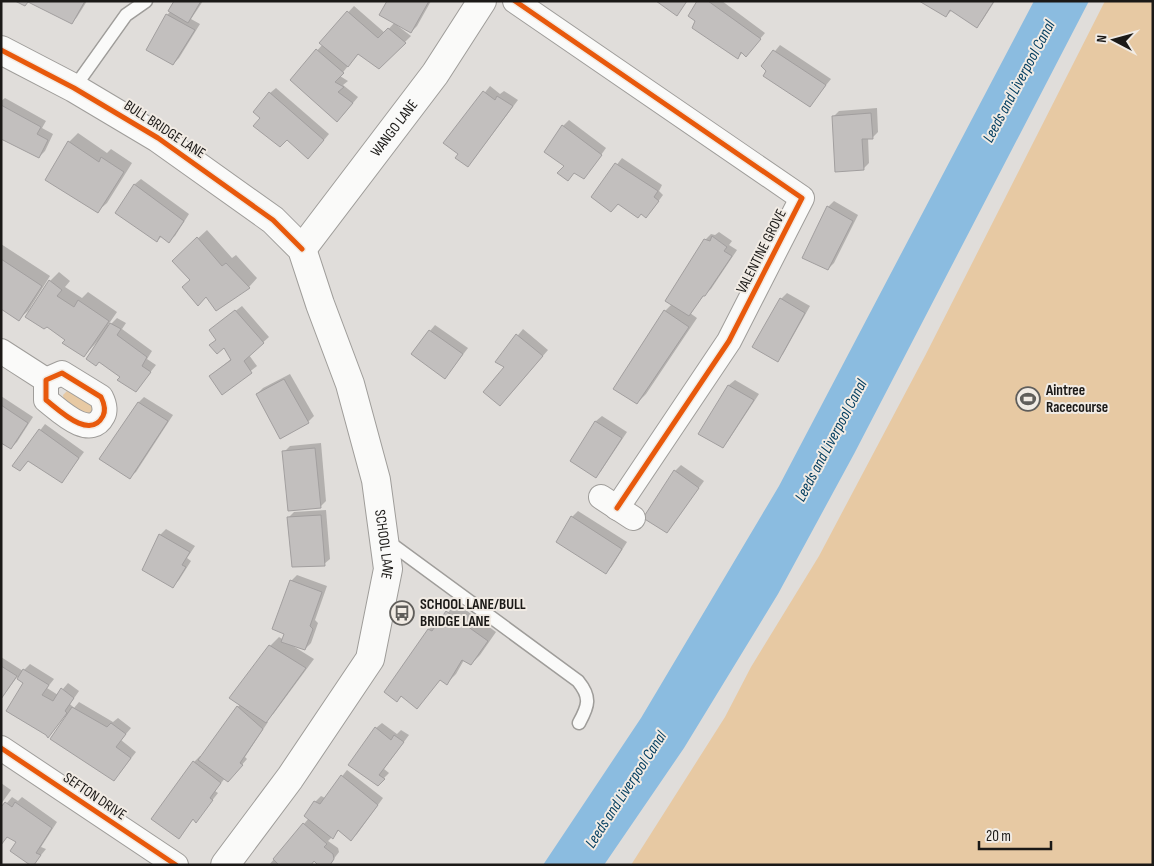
<svg xmlns="http://www.w3.org/2000/svg" width="1154" height="866" font-family="'Sofia Sans Condensed',sans-serif">
<rect width="100%" height="100%" fill="#e0ddda"/>
<g fill="#e7c9a3">
<polygon points="1105,1 1153,1 1153,865 631,865 725,717 751,667 819,556 926,354"/>
<polygon points="68,390 91,402 95,408 90,416 64,402 63,395"/>
</g>
<polygon fill="#8bbce0" points="1034,1 1089,1 854,454 778,594 684,748 604,865 543,865 641,718 779,486"/>
<g fill="#0003">
<polygon points="30,1 87,1 77,17 72,23"/>
<polygon points="176,1 203,1 191,19 200,24 179,58 173,64 167,15 171,11"/>
<polygon points="388,1 431,1 417,26 411,32 399,25 398,26 411,36 379,68 359,53 348,66 340,76 348,81 343,85 358,97 343,115 291,80 323,44 321,42 354,6 385,33 395,22"/>
<polygon points="699,1 722,1 765,33 746,55 743,52 738,58"/>
<polygon points="921,1 995,1 982,21 977,27 952,10 946,16"/>
<polygon points="780,45 831,79 809,106 763,66"/>
<polygon points="490,86 500,94 504,91 518,100 473,160 459,154 445,143"/>
<polygon points="276,88 329,134 314,152 262,118 270,93"/>
<polygon points="5,98 46,121 42,128 53,134 45,151 39,157 1,138 1,101"/>
<polygon points="877,108 878,132 872,138 868,137 869,163 863,169 833,117 839,111"/>
<polygon points="569,120 606,148 589,172 566,166 563,126"/>
<polygon points="78,133 107,153 111,149 132,163 107,203 98,211 69,142"/>
<polygon points="622,158 662,185 659,191 663,195 652,210 592,197"/>
<polygon points="141,179 189,214 175,236 169,241 162,236 157,241 117,212 135,184"/>
<polygon points="834,201 858,215 834,263 828,269 828,207"/>
<polygon points="207,230 232,258 236,255 257,278 249,287 207,296 191,279 183,252"/>
<polygon points="719,232 732,241 729,245 737,250 711,289 704,295 690,313 697,318 646,394 637,403 665,311 672,304 705,240 711,234 715,235"/>
<polygon points="1,244 50,276 28,311 19,319 1,307"/>
<polygon points="59,272 70,281 65,287 82,298 88,292 117,312 108,325 109,326 117,318 126,323 122,329 152,351 147,359 156,365 141,384 122,377 97,342 84,356 67,339 48,283"/>
<polygon points="787,293 810,306 783,354 777,360 781,299"/>
<polygon points="242,306 269,337 249,355 257,366 223,393 210,376 231,359 224,347 211,345 217,339 217,325"/>
<polygon points="435,325 468,348 445,378 430,331"/>
<polygon points="523,329 548,350 506,399 506,366 497,361"/>
<polygon points="290,374 314,416 308,422 257,394 263,388"/>
<polygon points="735,380 759,394 728,441 723,447 700,433 729,385"/>
<polygon points="1,396 33,417 17,442 11,448 1,441"/>
<polygon points="144,397 173,415 136,472 130,477 139,402"/>
<polygon points="602,416 627,432 601,471 596,477 572,461 596,421"/>
<polygon points="45,424 84,452 62,481 29,460 20,470 14,465"/>
<polygon points="321,443 326,501 320,507 284,452 290,446"/>
<polygon points="681,465 704,481 667,532 675,471"/>
<polygon points="326,510 330,559 324,564 288,518 294,512"/>
<polygon points="578,511 627,542 612,566 606,572 572,517"/>
<polygon points="166,529 195,546 187,558 191,561 179,580 173,586 160,535"/>
<polygon points="297,575 327,586 315,620 318,623 311,643 305,649 293,646 314,659 274,713 266,721 268,722 245,757 247,759 234,774 225,778 215,791 218,793 196,821 194,818 184,831 153,819 194,762 200,756 202,757 240,704 270,646 279,637 284,640 291,581"/>
<polygon points="456,603 496,632 480,655 471,664 464,660 456,674 447,683 441,679 417,707 402,696 397,700 386,691 429,629 438,621 440,622"/>
<polygon points="1,657 23,671 30,664 54,679 47,688 58,695 68,683 79,691 70,704 74,708 79,702 113,722 118,718 131,728 121,740 136,752 119,774 66,715 48,736 25,683 17,677 1,699"/>
<polygon points="382,723 397,734 401,730 409,735 384,769 389,773 378,784 376,728"/>
<polygon points="347,770 383,798 357,834 351,839 339,830 328,841 338,848 339,852 329,865 314,860 311,864 312,865 269,865 309,818 315,802 321,796 325,798"/>
<polygon points="1,783 11,790 1,804"/>
<polygon points="12,797 18,801 22,797 57,822 41,847 46,849 33,865 18,842 8,836 1,844 1,810"/>
</g>
<g fill="#c2bfbe" stroke="#a29f9f">
<polygon points="15,1 85,1 72,24 28,2 25,6"/>
<polygon points="174,1 201,1 188,23 168,11"/>
<polygon points="387,1 429,1 411,33 379,15"/>
<polygon points="656,1 687,1 677,16"/>
<polygon points="697,1 708,1 761,39 746,57 741,52 738,59 692,28 695,21 688,16"/>
<polygon points="919,1 994,1 977,28 950,10 946,17"/>
<polygon points="347,11 378,38 388,28 406,43 379,69 358,54 348,67 319,43"/>
<polygon points="166,14 195,30 173,65 146,50"/>
<polygon points="316,49 344,73 335,82 344,87 338,92 353,103 337,122 290,80"/>
<polygon points="773,50 826,85 810,107 763,76 766,71 761,66"/>
<polygon points="483,91 495,100 497,96 513,106 468,167 455,158 458,154 443,143"/>
<polygon points="269,92 324,140 308,159 287,140 280,147 253,126 260,118 253,112"/>
<polygon points="1,105 41,127 37,134 48,140 39,158 1,139"/>
<polygon points="871,113 873,139 862,139 864,170 835,172 832,116"/>
<polygon points="562,125 602,155 584,179 574,173 568,181 557,173 564,166 544,152"/>
<polygon points="68,141 99,162 101,157 124,172 98,213 45,180"/>
<polygon points="615,163 658,191 654,197 659,201 646,218 641,214 638,218 618,204 611,212 591,197"/>
<polygon points="134,184 184,221 169,243 160,236 157,242 115,213"/>
<polygon points="827,206 853,221 828,270 802,258"/>
<polygon points="712,236 727,247 724,251 732,256 705,296 703,296 689,316 665,301 704,239 710,241"/>
<polygon points="197,237 222,266 226,263 250,288 216,311 206,297 198,306 182,287 190,280 172,261"/>
<polygon points="1,259 42,286 19,321 1,309"/>
<polygon points="49,280 62,290 57,296 74,307 78,300 109,321 84,357 62,343 65,340 47,327 44,329 25,317"/>
<polygon points="780,298 805,313 778,362 752,347"/>
<polygon points="235,310 264,343 244,361 252,373 222,395 209,376 231,360 224,348 217,354 209,345 216,340 209,330"/>
<polygon points="664,310 689,327 637,404 613,389"/>
<polygon points="110,323 121,329 117,335 147,357 142,366 151,372 136,392 117,380 120,377 99,362 96,366 86,359"/>
<polygon points="429,330 463,354 445,379 411,354"/>
<polygon points="516,334 543,356 500,406 483,392 504,367 495,362"/>
<polygon points="284,379 309,423 280,439 256,394"/>
<polygon points="728,385 754,400 723,448 698,434"/>
<polygon points="138,402 168,421 130,479 99,459"/>
<polygon points="1,405 28,423 11,449 1,443"/>
<polygon points="595,421 622,438 596,478 570,461"/>
<polygon points="39,429 79,458 62,483 28,461 20,471 12,466"/>
<polygon points="315,448 321,508 288,511 282,451"/>
<polygon points="674,470 699,488 667,533 643,518"/>
<polygon points="321,515 325,566 292,567 287,517"/>
<polygon points="571,516 622,549 606,574 556,542"/>
<polygon points="159,534 190,552 182,565 186,567 173,588 142,570"/>
<polygon points="290,580 322,592 310,626 313,629 305,650 281,642 284,634 272,629"/>
<polygon points="446,611 488,641 471,665 462,660 447,685 440,680 417,709 401,696 397,702 384,692 428,629 432,631"/>
<polygon points="269,645 306,668 266,723 229,698"/>
<polygon points="1,666 17,676 1,699"/>
<polygon points="23,669 49,685 42,695 53,701 61,688 74,698 65,711 67,713 48,738 46,735 6,711 23,683 17,679"/>
<polygon points="237,706 263,729 240,763 243,765 228,782 198,760"/>
<polygon points="72,707 107,727 111,723 126,734 116,747 131,758 114,781 50,739"/>
<polygon points="375,727 391,740 394,735 404,742 379,775 385,779 378,786 348,765"/>
<polygon points="193,761 221,783 210,798 213,800 196,823 193,819 179,839 151,819"/>
<polygon points="341,775 378,805 351,841 338,830 333,839 304,816 314,801 320,804"/>
<polygon points="5,802 12,807 15,802 52,828 36,853 41,855 34,865 30,865 10,851 16,842 7,837 1,845 1,807"/>
<polygon points="303,823 327,844 324,847 333,854 334,859 330,865 318,865 314,861 311,865 279,865 273,859"/>
</g>
<g fill="none" stroke-linecap="round" stroke-linejoin="round">
<g stroke="#9f9d9a" stroke-width="15">
<g id="lane">
<polyline points="74,88 126,15 146,1"/>
<path d="M386,540L578,681C591,697 589,705 579,723"/>
</g>
</g>
<g stroke="#9f9d9a" stroke-width="26">
<g id="street">
<polyline points="515,1 802,198 729,341 617,508"/>
<polyline points="1,351 46,380"/>
<path d="M62,373L101,397C104,403 106,410 103,416C90,441 59,410 46,400V380Z"/>
<polyline points="601,497 633,518"/>
<polyline points="1,748 176,865"/>
</g>
</g>
<g stroke="#9f9d9a" stroke-width="30">
<g id="secondary">
<path id="s1" d="M1,50L74,88L158,138L273,220L302,249L320,304L350,384L376,480L388,569L370,659L290,778L225,865"/>
<path id="s2" d="M302,249L435,74L482,1"/>
</g>
</g>
<use href="#lane" stroke="#fafaf9" stroke-width="12"/>
<use href="#street" stroke="#fafaf9" stroke-width="24"/>
<use href="#secondary" stroke="#fafaf9" stroke-width="28"/>
<g stroke="#f1ebe4" stroke-width="8">
<g id="cycleway">
<polyline points="515,1 802,198 729,341 617,508"/>
<polyline points="1,50 74,88 158,138 273,220 302,249"/>
<path d="M62,373L101,397C104,403 106,410 103,416C90,441 59,410 46,400V380Z"/>
<polyline points="1,748 176,865"/>
</g>
</g>
<use href="#cycleway" stroke="#e8590c" stroke-width="5"/>
</g>
<defs>
<g id="stadium-ring" transform="scale(1.25)"><circle r="9.5" fill="#f1ebe4" stroke="#605e5b" stroke-width="1.5"/><path d="M0-5a6.5 5 0 1 0 0 10a6.5 5 0 1 0 0-10ZM-3.5-1.8h7v3.6h-7Z" fill="#605e5b"/></g>
<g id="bus-ring" transform="scale(1.25)"><circle r="9.5" fill="#f1ebe4" stroke="#605e5b" stroke-width="1.5"/><path d="M-5-6H5V4H4V6H2V4H-2V6H-4V4H-5ZM-3.5-4V0h7V-4ZM-3.5 1.2v1.5H-2V1.2ZM2 1.2v1.5H3.5V1.2Z" fill="#605e5b"/></g>
</defs>
<g fill-rule="evenodd">
<use href="#stadium-ring" x="1028" y="399"/>
<use href="#bus-ring" x="402" y="613"/>
</g>
<g text-anchor="middle" stroke-width="4" stroke-linejoin="round" paint-order="stroke">
<g font-size="15" fill="#1b1917" stroke="#f1ebe4">
<text dy="5" stroke="none"><textPath href="#s2" startOffset="152">WANGO LANE</textPath></text>
<text transform="translate(165 129) rotate(33)" y="5">BULL BRIDGE LANE</text>
<text transform="translate(761 251) rotate(-63)" y="5">VALENTINE GROVE</text>
<text dy="5" stroke="none"><textPath href="#s1" startOffset="670">SCHOOL LANE</textPath></text>
<text transform="translate(95 796) rotate(34)" y="5">SEFTON DRIVE</text>
</g>
<g font-size="15" font-weight="bold" fill="#1b1917" stroke="#f1ebe4" text-anchor="start">
<text x="1046" y="395">Aintree<tspan x="1046" dy="17">Racecourse</tspan></text>
<text x="420" y="609">SCHOOL LANE/BULL<tspan x="420" dy="17">BRIDGE LANE</tspan></text>
</g>
<g font-size="16" font-style="italic" fill="#043f61" stroke="#f1ebe4">
<text transform="translate(1018 81) rotate(-62)" y="6">Leeds and Liverpool Canal</text>
<text transform="translate(830 440) rotate(-62)" y="6">Leeds and Liverpool Canal</text>
<text transform="translate(625 789) rotate(-57)" y="6">Leeds and Liverpool Canal</text>
</g>
</g>
<rect width="1154" height="866" fill="none" stroke="#1b1917" stroke-width="5"/>
<g transform="translate(1114 40) rotate(276)" stroke="#f1ebe4" stroke-width="4" paint-order="stroke">
<path d="M0-4L9 19L0 12L-9 19Z" fill="#1b1917"/>
<text y="-8" font-size="14" font-weight="bold" text-anchor="middle" fill="#1b1917">N</text>
</g>
<path d="M979 841v8h72v-8" fill="none" stroke="#1b1917" stroke-width="2.5"/>
<text x="986" y="841" font-size="15" fill="#1b1917" stroke="#f1ebe4" stroke-width="4" paint-order="stroke">20 m</text>
</svg>
